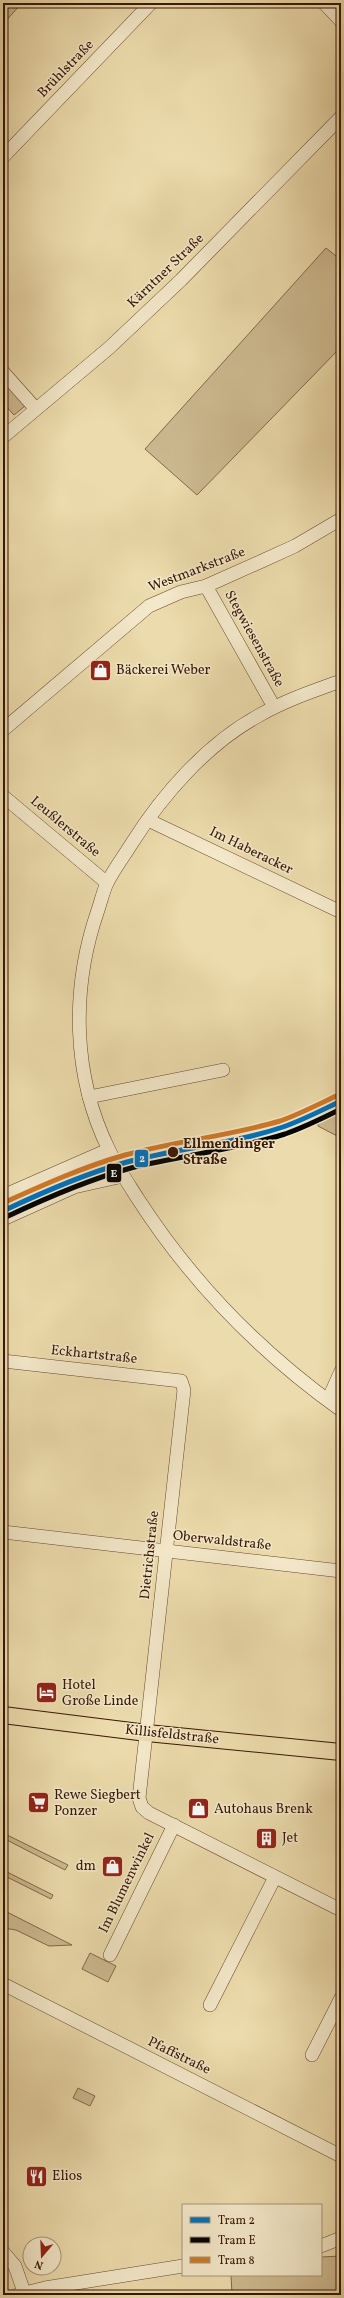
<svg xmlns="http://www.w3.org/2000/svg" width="344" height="2298" font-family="Vollkorn,serif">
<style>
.green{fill:#cdba90;stroke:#82684a}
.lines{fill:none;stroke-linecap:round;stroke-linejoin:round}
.minor-casing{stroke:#65482f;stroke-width:14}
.major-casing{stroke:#381705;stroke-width:18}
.minor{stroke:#f3e8c9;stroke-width:13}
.major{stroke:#ecdbac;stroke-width:16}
.tram-1-casing{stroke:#f3e8c9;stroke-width:8}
.tram-2-casing{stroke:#f3e8c9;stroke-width:8}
.tram-3-casing{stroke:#f3e8c9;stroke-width:8}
.tram-1{stroke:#0071bc;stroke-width:5}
.tram-2{stroke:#000;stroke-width:5}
.tram-3{stroke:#cd7828;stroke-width:5}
.stop-dot{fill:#381705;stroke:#f3e8c9;stroke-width:1.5}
.labels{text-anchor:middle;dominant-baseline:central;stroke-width:3;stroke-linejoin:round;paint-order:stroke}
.street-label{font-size:14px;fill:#381705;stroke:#f3e8c9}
.poi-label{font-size:14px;fill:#381705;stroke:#f3e8c9;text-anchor:start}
.stop-label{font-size:14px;font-weight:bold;fill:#381705;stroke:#f3e8c9;text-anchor:start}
.line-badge{stroke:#f3e8c9;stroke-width:1.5}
.badge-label{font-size:11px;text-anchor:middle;font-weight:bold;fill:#fff}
</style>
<rect width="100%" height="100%" fill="#ecdbac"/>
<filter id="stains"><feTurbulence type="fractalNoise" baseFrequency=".005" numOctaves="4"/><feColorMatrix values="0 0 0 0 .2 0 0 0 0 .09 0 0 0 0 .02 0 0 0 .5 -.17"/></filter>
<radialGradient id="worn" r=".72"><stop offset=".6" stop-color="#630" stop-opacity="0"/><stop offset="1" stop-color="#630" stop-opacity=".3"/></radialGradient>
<!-- green -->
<g class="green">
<polygon points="3,3 22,3 3,24"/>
<polygon points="326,248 341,260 341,347 197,495 145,449"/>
<polygon points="3,381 25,406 14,415 3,403"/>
<polygon points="341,1108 341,1138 318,1126 318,1119"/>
<polygon points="3,1833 68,1865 65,1870 3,1838"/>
<polygon points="3,1870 53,1895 51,1899 3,1875"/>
<polygon points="3,1910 72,1945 49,1946 16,1930 3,1928"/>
<polygon points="90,1953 116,1966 108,1982 82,1969"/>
<polygon points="78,2088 95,2096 90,2106 73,2098"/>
<polygon points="341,2256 341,2293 287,2291 232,2294 231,2275 321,2275 321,2257"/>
</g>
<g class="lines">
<defs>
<g id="minor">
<polyline points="324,3 341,21"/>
<polyline points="3,157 151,3"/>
<polyline points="3,372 35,408"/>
<polyline points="3,437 109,348 181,280 341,117"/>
<polyline points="206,586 274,707"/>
<path d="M 341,681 C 313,691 284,701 258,716 C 207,744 163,794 132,843 C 124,856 114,869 107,883 C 103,892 101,901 98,910 C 71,988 72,1075 109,1150 C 117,1167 128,1183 138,1199 C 191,1281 261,1353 341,1410"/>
<polyline points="3,730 149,606 181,592 206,586 262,561 295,546 341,519"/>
<polyline points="3,796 107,883"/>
<polyline points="148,820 341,912"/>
<polyline points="89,1097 223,1070"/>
<polyline points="3,1196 108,1150"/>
<polyline points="3,1219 74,1187 123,1176"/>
<polyline points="3,1361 181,1381 184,1390 139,1798 142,1807 149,1813 341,1910"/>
<polyline points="328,1400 341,1371"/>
<polyline points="3,1532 341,1571"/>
<polyline points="110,1955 174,1825"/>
<polyline points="3,1984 341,2156"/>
<polyline points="210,2005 275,1877"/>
<polyline points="312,2055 341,1998"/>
<polyline points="321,2246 341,2238"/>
<polyline points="3,2252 15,2266 24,2292"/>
<polyline points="17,2295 45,2288 183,2266"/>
</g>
<polyline id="major" points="3,1715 147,1733 341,1752"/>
</defs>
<!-- minor casing -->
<use href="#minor" class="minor-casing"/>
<!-- major casing -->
<use href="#major" class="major-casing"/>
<!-- minor -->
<use href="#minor" class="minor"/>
<!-- major -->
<use href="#major" class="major"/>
<defs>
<path id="tram-1" d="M 3,1211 C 43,1192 84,1174 127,1162 C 178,1148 232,1144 283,1127 C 303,1120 322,1110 341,1101"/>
<path id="tram-2" d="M 6,1217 C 46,1198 87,1180 131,1168 C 182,1155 235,1150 285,1134 C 305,1127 323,1118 341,1109"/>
<path id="tram-3" d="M 3,1203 C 43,1185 83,1167 125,1155 C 176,1141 229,1136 280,1121 C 300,1114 319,1104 338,1095"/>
</defs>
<!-- tram-1 casing -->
<use href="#tram-1" class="tram-1-casing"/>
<!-- tram-2 casing -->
<use href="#tram-2" class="tram-2-casing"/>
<!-- tram-3 casing -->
<use href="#tram-3" class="tram-3-casing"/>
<!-- tram-1 -->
<use href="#tram-1" class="tram-1"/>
<!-- tram-2 -->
<use href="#tram-2" class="tram-2"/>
<!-- tram-3 -->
<use href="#tram-3" class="tram-3"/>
</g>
<!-- icons -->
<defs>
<symbol id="shop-square" viewBox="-11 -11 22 22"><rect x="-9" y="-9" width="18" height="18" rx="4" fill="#8f2418" stroke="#f3e8c9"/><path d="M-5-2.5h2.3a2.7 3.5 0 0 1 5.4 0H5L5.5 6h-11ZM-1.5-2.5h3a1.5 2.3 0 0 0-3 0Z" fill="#fff"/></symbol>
<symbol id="hotel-square" viewBox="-11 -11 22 22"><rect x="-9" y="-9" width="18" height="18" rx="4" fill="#8f2418" stroke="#f3e8c9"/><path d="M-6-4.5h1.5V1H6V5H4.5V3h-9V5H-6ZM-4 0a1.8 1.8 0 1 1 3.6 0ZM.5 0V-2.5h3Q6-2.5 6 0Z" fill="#fff"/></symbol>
<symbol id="supermarket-square" viewBox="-11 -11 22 22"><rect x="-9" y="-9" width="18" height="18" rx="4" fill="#8f2418" stroke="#f3e8c9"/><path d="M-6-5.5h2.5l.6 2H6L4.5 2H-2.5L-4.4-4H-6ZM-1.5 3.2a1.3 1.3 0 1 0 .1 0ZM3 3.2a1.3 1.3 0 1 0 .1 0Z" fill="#fff"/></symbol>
<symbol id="building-square" viewBox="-11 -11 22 22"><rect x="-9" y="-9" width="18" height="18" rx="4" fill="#8f2418" stroke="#f3e8c9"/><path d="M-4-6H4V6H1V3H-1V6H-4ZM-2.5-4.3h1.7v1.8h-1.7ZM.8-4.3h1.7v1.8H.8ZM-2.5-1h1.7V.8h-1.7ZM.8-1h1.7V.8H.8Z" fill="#fff"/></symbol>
<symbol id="restaurant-square" viewBox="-11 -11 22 22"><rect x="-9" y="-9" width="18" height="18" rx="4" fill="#8f2418" stroke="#f3e8c9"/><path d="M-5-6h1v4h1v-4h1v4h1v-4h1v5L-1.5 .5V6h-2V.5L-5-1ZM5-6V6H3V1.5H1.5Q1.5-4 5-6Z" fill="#fff"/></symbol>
</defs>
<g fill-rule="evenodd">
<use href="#shop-square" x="88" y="658" width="25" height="25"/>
<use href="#hotel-square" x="34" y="1680" width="25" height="25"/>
<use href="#supermarket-square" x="26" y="1790" width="25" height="25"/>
<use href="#shop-square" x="186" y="1796" width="25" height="25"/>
<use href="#building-square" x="254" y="1826" width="25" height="25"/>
<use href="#shop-square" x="100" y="1854" width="25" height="25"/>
<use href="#restaurant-square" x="24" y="2164" width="25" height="25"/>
</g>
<!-- markers -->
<circle class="stop-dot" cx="173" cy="1152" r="6"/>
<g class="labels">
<!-- street labels -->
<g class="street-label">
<text transform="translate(66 69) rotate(-46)">Brühlstraße</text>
<text transform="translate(166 271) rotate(-44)">Kärntner Straße</text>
<text transform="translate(197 570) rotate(-21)">Westmarkstraße</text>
<text transform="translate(254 639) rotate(61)">Stegwiesenstraße</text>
<text transform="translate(65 827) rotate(40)">Leußlerstraße</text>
<text transform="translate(251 851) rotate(26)">Im Haberacker</text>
<text transform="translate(94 1355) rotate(6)">Eckhartstraße</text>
<text transform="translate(222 1541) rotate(6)">Oberwaldstraße</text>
<text transform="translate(150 1555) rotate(-84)">Dietrichstraße</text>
<text transform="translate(172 1735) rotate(6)">Killisfeldstraße</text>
<text transform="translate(127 1883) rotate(-64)">Im Blumenwinkel</text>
<text transform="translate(179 2056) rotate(26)">Pfaffstraße</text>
</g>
<!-- poi labels -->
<g class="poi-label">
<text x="116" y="670">Bäckerei Weber</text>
<text x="62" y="1685">Hotel<tspan x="62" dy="16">Große Linde</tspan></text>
<text x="54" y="1795">Rewe Siegbert<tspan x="54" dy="16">Ponzer</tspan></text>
<text x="214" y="1809">Autohaus Brenk</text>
<text x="282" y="1838">Jet</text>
<text x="96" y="1866" text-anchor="end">dm</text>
<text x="52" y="2176">Elios</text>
</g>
<!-- stop labels -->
<g class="stop-label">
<text x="183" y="1144">Ellmendinger<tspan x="183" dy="16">Straße</tspan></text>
</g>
</g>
<g class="line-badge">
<rect x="134" y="1149" width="15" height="19" rx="4" fill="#0071bc"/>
<rect x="106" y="1163" width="16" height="20" rx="4" fill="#000"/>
</g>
<g class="badge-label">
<text x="142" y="1162">2</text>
<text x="114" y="1177">E</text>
</g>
<!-- margin -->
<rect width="344" height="2298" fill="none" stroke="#ecdbac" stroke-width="16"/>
<rect x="4" y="4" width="336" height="2290" fill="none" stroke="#381705" stroke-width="2"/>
<rect x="8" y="8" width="328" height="2282" fill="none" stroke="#381705"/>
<!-- legend -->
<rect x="182" y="2204" width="140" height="72" fill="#f3e8c9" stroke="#a8947b"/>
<rect x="190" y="2217" width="20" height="6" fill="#0071bc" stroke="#a8947b"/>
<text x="218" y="2224" font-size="12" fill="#381705">Tram 2</text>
<rect x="190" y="2237" width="20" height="6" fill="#000000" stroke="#a8947b"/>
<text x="218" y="2244" font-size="12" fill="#381705">Tram E</text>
<rect x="190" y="2257" width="20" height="6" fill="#cd7828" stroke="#a8947b"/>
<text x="218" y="2264" font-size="12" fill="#381705">Tram 8</text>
<!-- north arrow -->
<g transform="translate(42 2256) rotate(199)"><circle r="19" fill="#f3e8c9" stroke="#a8947b"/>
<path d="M0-3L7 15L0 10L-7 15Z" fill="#8f2418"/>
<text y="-6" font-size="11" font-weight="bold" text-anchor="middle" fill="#381705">N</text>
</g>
<rect width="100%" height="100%" filter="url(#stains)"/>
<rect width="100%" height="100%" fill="url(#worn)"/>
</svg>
